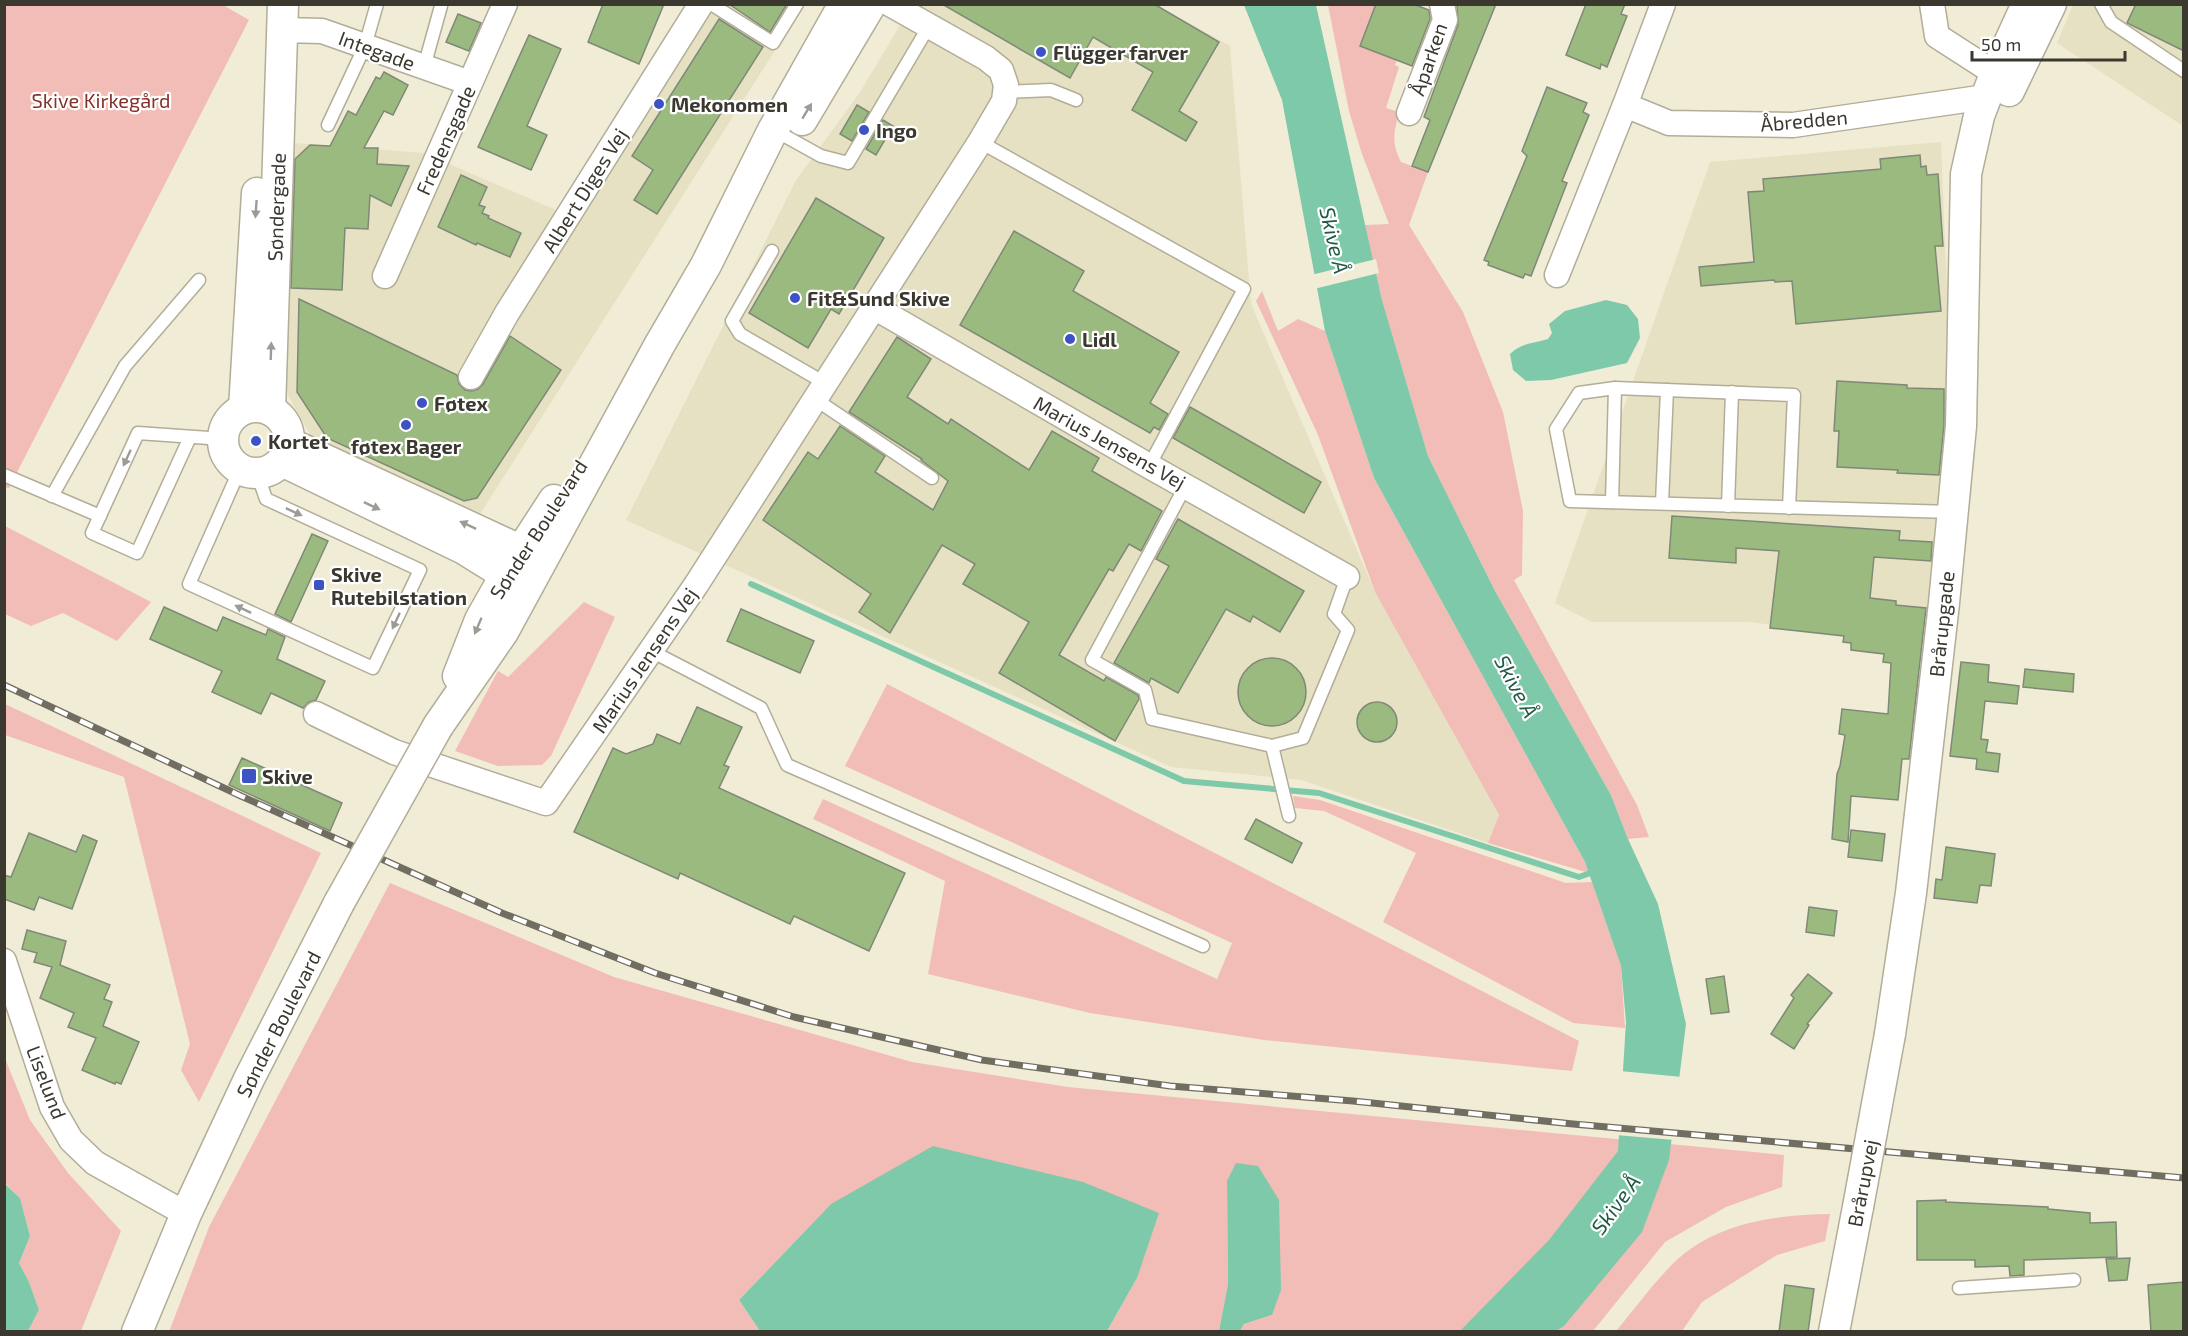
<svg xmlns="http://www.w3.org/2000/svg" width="2188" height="1336" font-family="'Exo 2',sans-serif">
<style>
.built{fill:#e7e1c3}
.green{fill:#f2bdb6}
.water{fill:#7ec9aa}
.pier{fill:#f1ecd6}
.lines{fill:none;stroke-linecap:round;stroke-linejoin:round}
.stream{stroke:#7ec9aa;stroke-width:6}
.building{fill:#9aba7f;stroke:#7f8977;stroke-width:1.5}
.service-casing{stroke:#b1ad98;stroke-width:15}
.minor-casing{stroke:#b1ad98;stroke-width:27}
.tertiary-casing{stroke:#b1ad98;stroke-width:33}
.service{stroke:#fff;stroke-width:12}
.minor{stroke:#fff;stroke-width:24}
.tertiary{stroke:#fff;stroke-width:30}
.rail-casing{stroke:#716e61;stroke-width:7}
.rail{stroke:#fff;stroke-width:4.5;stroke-dasharray:14;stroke-linecap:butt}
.tertiary-bridge-casing{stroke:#b1ad98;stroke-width:33;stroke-linecap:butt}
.tertiary-bridge{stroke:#fff;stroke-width:30}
.oneway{fill:#9c9c97}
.poi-dot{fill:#3c52c5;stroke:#fff;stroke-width:2}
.labels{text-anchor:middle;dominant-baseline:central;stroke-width:4.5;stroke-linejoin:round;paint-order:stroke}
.street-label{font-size:20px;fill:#3a382f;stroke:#fff}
.poi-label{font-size:20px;font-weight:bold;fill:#3a382f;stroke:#fff;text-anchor:start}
.park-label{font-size:20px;fill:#85302a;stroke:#fff}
.water-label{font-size:21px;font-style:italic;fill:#1f5a45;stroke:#fff}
</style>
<rect width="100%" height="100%" fill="#f1ecd6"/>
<!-- built -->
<g class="built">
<polygon points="711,5 804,5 478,517 313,440 285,390 294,143 424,153 572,217"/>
<polygon points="912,5 1157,5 1230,46 1251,304 1375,592 1499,815 1488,843 1301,780 1171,767 626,520 795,182 860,92"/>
<polygon points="2073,5 2183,5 2183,126 2057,43"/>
<polygon points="1941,142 1952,421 1932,608 1897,604 1892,639 1748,622 1592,622 1555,603 1710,162"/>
</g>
<!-- green -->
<g class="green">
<polygon points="4,5 223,5 249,20 9,488 4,487"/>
<path d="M 1328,5 L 1376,5 L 1360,46 L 1397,60 L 1395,65 L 1399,67 L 1386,108 L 1399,112 C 1394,133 1391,142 1401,162 L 1428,172 L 1409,225 L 1463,312 L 1503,412 L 1523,511 L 1522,575 L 1514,580 L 1637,805 L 1649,837 L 1628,839 L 1611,795 L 1495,591 L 1428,456 L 1382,300 L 1365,225 L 1389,224 L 1362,154 L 1349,111 Z"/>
<polygon points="1262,291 1278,331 1298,319 1325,331 1374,478 1585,862 1589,873 1488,843 1499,815 1375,592 1318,435 1256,301"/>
<polygon points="5,526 151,602 117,641 63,613 31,626 5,614"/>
<polygon points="584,602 615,617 551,756 542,765 498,766 455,751 498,671 508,677"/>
<polygon points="887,684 1579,1041 1572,1071 1264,1040 1090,1013 928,974 945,881 813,819 823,799 1217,979 1232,943 845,766"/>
<polygon points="5,704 321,853 199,1102 181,1070 190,1044 124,777 5,735"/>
<polygon points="1293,796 1320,800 1566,883 1592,882 1621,966 1625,1028 1573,1023 1383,922 1416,853 1324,811 1295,808"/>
<polygon points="390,883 614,977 912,1062 1068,1087 1784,1155 1782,1187 1726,1207 1665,1242 1593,1331 1240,1331 1244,1324 1272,1315 1227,1181 1228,1284 1219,1331 1107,1331 1137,1278 831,1204 739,1300 760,1331 169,1332 209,1227"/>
<polygon points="4,1056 30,1120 68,1173 121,1231 81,1331 28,1331 39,1310 29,1282 19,1263 30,1236 20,1198 5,1183"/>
<path d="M 1830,1214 L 1825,1241 L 1777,1255 L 1702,1302 L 1682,1331 L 1616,1331 C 1633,1311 1648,1290 1666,1271 C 1708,1224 1770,1215 1830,1214 Z"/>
</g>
<!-- water -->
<g class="water">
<polygon points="1244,5 1316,5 1382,300 1428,456 1495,591 1611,795 1628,839 1658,904 1686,1024 1669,1160 1642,1232 1564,1326 1556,1331 1460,1331 1549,1240 1618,1151 1626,1022 1621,966 1585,862 1374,478 1325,331 1282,100"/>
<path d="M 1606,300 L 1627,305 L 1638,319 L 1640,338 L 1627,363 L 1551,380 L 1526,381 L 1513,370 L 1510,354 C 1522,342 1533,344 1548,339 L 1552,333 L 1549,324 L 1565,311 Z"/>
<polygon points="933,1146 1083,1182 1159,1213 1137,1278 1107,1331 760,1331 739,1300 831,1204"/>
<polygon points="1236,1163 1258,1166 1279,1200 1281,1290 1272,1315 1244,1324 1240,1331 1219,1331 1228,1284 1227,1181"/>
<polygon points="4,1183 20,1198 30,1236 19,1263 29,1282 39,1310 28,1331 5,1331"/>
</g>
<!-- pier -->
<g class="pier">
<polygon points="1376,259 1379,273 1314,289 1311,275"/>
<polygon points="1620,1071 1682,1077 1674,1140 1616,1135"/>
</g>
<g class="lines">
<!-- stream -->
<polyline class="stream" points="751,584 1184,781 1319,793 1579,877 1596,871"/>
</g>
<!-- building -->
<g class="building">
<polygon points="603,4 664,4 639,64 588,42"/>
<polygon points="729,4 787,4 770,32"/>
<polygon points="942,4 1154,4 1219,42 1179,111 1197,122 1186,141 1132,110 1153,72 1093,37 1070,78"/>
<polygon points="1376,4 1413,4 1429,10 1430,19 1412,66 1360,46"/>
<polygon points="1457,4 1496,4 1428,172 1412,166 1430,120 1424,117 1458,25"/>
<polygon points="1586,4 1625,4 1621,14 1627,16 1607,67 1601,64 1600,69 1566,55"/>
<polygon points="2136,4 2184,4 2184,51 2127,23"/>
<polygon points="458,14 481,23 469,51 446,42"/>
<polygon points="719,19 763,47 657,214 634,200 653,170 632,156"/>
<polygon points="529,35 561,49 527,126 547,135 531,170 478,147"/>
<polygon points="384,72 408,85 393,115 384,111 364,148 378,148 377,164 409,166 391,206 370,195 368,229 345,228 342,290 291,288 295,159 310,145 330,146 348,111 356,115 376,77 380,79"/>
<polygon points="1547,87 1587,103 1583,112 1589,115 1562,181 1567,183 1531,276 1525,274 1523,278 1488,265 1489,262 1484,260 1527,156 1522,151"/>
<polygon points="857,105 869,112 852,141 840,134"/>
<polygon points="883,120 893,126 876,155 866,149"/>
<polygon points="1920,155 1921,167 1926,166 1927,175 1938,174 1943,246 1935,246 1941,311 1796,324 1792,281 1775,282 1774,280 1701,286 1699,267 1754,262 1748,192 1764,191 1763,179 1881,169 1880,159"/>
<polygon points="461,175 487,187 479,205 485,207 482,213 489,216 488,218 521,233 510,257 477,243 476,245 438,227"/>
<polygon points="816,198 884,238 839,314 831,309 808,348 749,313"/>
<polygon points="1014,231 1084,271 1073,291 1179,352 1150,403 1168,414 1159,430 1154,427 1150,433 960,325"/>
<polygon points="299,299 457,375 459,384 465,390 472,391 478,389 483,384 510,336 561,370 477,498 464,501 327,438 297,392"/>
<polygon points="897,337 931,359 907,397 948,424 951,419 1029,470 1052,431 1099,458 1092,471 1162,511 1141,551 1129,544 1113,571 1109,569 1059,655 1104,681 1106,677 1138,695 1139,699 1115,741 999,673 1029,622 963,584 975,564 942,545 890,633 859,612 871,594 763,520 808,452 818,459 840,426 885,456 875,472 933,510 948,481 921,460 922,459 849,412"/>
<polygon points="1837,381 1907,385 1907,388 1944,389 1944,425 1939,475 1897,473 1898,470 1837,467 1839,431 1834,431"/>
<polygon points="1190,407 1321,482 1304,513 1173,438"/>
<polygon points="1672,516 1900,531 1899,540 1932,542 1931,561 1874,557 1870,598 1896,601 1896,605 1926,608 1909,759 1902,759 1898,800 1851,796 1848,842 1832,839 1837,774 1840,766 1845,735 1839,734 1842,709 1888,714 1891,663 1883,662 1884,654 1851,650 1851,643 1843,642 1844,636 1770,628 1779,551 1736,548 1736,563 1669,558"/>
<polygon points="1178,519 1304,591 1280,632 1253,616 1250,622 1226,609 1178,693 1151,678 1149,683 1114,663 1169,566 1156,559"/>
<polygon points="312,534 328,541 291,622 275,614"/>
<polygon points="164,607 217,631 223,617 266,635 268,629 285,637 277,659 325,681 316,700 309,702 303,708 271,693 261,714 212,692 222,671 150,639"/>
<polygon points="741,609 814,641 800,673 727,641"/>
<circle cx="1272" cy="692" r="34"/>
<polygon points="1961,662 1989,665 1988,682 2019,686 2017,704 1985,701 1981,739 1988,740 1986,752 2000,754 1998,772 1976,769 1977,759 1950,756"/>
<polygon points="2025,669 2074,674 2073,692 2023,687"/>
<circle cx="1377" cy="722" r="20"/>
<polygon points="697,707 742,727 724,765 729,767 719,788 905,873 869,951 794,916 790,924 680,873 678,879 574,832 613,748 626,754 653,744 657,734 680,744"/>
<polygon points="242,758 342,803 330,831 229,785"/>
<polygon points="1256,819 1302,843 1292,863 1245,839"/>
<polygon points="1851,830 1885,834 1882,861 1848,857"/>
<polygon points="29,833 76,852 83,835 97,841 72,909 39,897 34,910 4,899 4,875 11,877"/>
<polygon points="1946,847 1995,854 1991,886 1980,885 1977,903 1934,898 1936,879 1942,880"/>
<polygon points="1809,907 1837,911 1834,936 1806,932"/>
<polygon points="27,930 66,941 60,965 110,985 104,999 112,1002 103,1026 139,1042 121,1084 116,1082 115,1084 82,1070 96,1038 68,1027 74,1013 40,998 52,967 34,962 37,953 22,949"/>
<polygon points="1808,974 1832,993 1807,1024 1809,1025 1794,1049 1771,1034 1794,998 1791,995"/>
<polygon points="1724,976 1729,1012 1711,1014 1706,979"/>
<polygon points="1946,1200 1946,1202 2048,1207 2048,1209 2090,1213 2090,1223 2116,1222 2117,1257 2024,1260 2024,1275 2010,1276 2009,1266 1975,1267 1975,1260 1917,1260 1917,1201"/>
<polygon points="2130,1258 2127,1280 2109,1281 2106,1259"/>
<polygon points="2184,1282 2184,1332 2151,1332 2148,1285"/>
<polygon points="1785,1285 1814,1289 1808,1332 1779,1332"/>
</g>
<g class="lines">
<defs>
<g id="service">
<polyline points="711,4 773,43 797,4"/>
<polyline points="2101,4 2111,22 2184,71"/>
<polyline points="424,67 441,6"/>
<polyline points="1005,92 1051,90 1076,100"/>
<polyline points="328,125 365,46 377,4"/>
<polyline points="774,130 821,156 848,163 929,26"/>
<polyline points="980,142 1244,289 1149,466"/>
<polyline points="772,251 732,321 740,334 825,383"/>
<polyline points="815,399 932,478"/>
<polyline points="190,437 137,553 92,533 138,433 223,439"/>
<polyline points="240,469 189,584 373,668 420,570 266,499 257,473"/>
<polyline points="4,475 100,516"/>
<polyline points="1186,485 1092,660 1145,690 1152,719 1272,746 1303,738 1348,630 1334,614 1347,577"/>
<polyline points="52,496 125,366 199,280"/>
<polyline points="1612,502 1615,388"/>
<polyline points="1662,503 1667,390"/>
<polyline points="1728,506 1732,392"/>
<polyline points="1789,508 1794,395 1615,388 1579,393 1556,429 1570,501 1952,512"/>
<polyline points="651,651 761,708 787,765 1203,946"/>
<polyline points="1272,746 1289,816"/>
<polyline points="1959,1288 2074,1280"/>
</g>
<g id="minor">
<polyline points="1932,4 1937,36 2010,83"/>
<polyline points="282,30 322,31 470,83"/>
<polyline points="1625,105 1663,4"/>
<polyline points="1409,113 1445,20 1442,4"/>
<polyline points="1557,275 1625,105 1669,123 1793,125 1986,97"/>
<polyline points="385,276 505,4"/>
<polyline points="874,307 1149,466 1347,577"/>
<polyline points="471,377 507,313 701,4"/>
<polyline points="316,714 394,752 546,803 696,585 980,142 1004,101 1006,85 1001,70 986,58 890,4"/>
<polyline points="4,961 52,1107 71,1140 95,1163 186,1214"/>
</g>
<g id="tertiary">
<polyline points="2009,91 2051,4"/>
<polyline points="802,120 871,4"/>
<circle cx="256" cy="440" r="33"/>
<polyline points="244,409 257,193"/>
<polyline points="270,410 283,4"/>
<polyline points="289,443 537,558"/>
<polyline points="282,461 464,549 522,585"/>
<polyline points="458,676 480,620 506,574 554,500"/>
<polyline points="438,726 503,632 660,344 706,265 773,130 844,4"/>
<polyline points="1890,1034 1911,893 1944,603 1961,426 1966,174 1979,116 1995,74 2027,4"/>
<polyline points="137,1332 186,1214 249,1079 339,903"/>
<polyline points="1834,1332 1858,1207"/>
</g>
</defs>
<!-- service casing -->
<use href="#service" class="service-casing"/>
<!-- minor casing -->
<use href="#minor" class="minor-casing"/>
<!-- tertiary casing -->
<use href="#tertiary" class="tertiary-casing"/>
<!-- service -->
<use href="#service" class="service"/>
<!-- minor -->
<use href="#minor" class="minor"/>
<!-- tertiary -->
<use href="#tertiary" class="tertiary"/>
<defs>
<polyline id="rail" points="4,685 241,796 502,913 655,973 794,1017 982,1060 1170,1086 1353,1101 1573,1124 2184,1178"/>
</defs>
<!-- rail casing -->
<use href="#rail" class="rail-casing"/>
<!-- rail -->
<use href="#rail" class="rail"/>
<defs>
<g id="tertiary-bridge">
<polyline points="339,903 438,726"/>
<polyline points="1858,1207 1890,1034"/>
</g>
</defs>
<!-- tertiary-bridge casing -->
<use href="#tertiary-bridge" class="tertiary-bridge-casing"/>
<!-- tertiary-bridge -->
<use href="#tertiary-bridge" class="tertiary-bridge"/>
</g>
<!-- one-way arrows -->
<defs><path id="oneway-solid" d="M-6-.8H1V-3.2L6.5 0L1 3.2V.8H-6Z" transform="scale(1.5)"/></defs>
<g class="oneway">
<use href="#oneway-solid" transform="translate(807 111) rotate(-59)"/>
<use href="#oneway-solid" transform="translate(256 209) rotate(94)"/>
<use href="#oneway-solid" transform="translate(271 351) rotate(-88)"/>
<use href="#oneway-solid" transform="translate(127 458) rotate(115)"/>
<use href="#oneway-solid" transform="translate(372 506) rotate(25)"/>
<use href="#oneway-solid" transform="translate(294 512) rotate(25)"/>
<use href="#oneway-solid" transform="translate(468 525) rotate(-155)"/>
<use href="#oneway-solid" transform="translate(243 609) rotate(-155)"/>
<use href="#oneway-solid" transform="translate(396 621) rotate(115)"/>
<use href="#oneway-solid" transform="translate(478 626) rotate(113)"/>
</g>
<!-- markers -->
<g class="poi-dot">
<circle cx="1041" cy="52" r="6"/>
<circle cx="659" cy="104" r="6"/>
<circle cx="864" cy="130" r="6"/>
<circle cx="795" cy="298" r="6"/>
<circle cx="1070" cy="339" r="6"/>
<circle cx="422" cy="403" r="6"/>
<circle cx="406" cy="425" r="6"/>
<circle cx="256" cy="441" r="6"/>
<rect x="313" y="579" width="12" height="12" rx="3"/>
<rect x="241" y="768" width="16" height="16" rx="3"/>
</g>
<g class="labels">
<!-- street labels -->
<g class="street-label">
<text transform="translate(377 50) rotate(20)">Integade</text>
<text transform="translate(1428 59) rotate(-71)">Åparken</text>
<text transform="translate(1804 120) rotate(-5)">Åbredden</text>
<text transform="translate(445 140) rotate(-66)">Fredensgade</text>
<text transform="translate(584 190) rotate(-58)">Albert Diges Vej</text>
<text transform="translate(276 207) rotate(-88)">Søndergade</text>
<text transform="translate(1110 442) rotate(29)">Marius Jensens Vej</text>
<text transform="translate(538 529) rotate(-57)">Sønder Boulevard</text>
<text transform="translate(1941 624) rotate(-84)">Brårupgade</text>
<text transform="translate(644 660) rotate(-56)">Marius Jensens Vej</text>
<text transform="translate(278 1024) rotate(-63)">Sønder Boulevard</text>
<text transform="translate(47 1082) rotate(69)">Liselund</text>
<text transform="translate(1862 1183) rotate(-79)">Brårupvej</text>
</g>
<!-- poi labels -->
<g class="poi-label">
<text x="1053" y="52">Flügger farver</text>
<text x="671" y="104">Mekonomen</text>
<text x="876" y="130">Ingo</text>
<text x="807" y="298">Fit&amp;Sund Skive</text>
<text x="1082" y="339">Lidl</text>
<text x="434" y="403">Føtex</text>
<text x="268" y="441">Kortet</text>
<text x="406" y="446" text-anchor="middle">føtex Bager</text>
<text x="331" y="574">Skive<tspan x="331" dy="23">Rutebilstation</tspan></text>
<text x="262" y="776">Skive</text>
</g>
<!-- park labels -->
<g class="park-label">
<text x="101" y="100">Skive Kirkegård</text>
</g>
<!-- water labels -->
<g class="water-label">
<text transform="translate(1335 240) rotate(77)">Skive Å</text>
<text transform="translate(1517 686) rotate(62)">Skive Å</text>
<text transform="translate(1615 1204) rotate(-54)">Skive Å</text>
</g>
</g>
<!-- border -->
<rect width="2188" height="1336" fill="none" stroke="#3a382f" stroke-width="12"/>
<!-- scale -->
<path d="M1972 51v9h153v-9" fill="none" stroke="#3a382f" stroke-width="3"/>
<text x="1981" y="51" font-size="18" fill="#3a382f" stroke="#ffffff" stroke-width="4.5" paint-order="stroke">50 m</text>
</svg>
